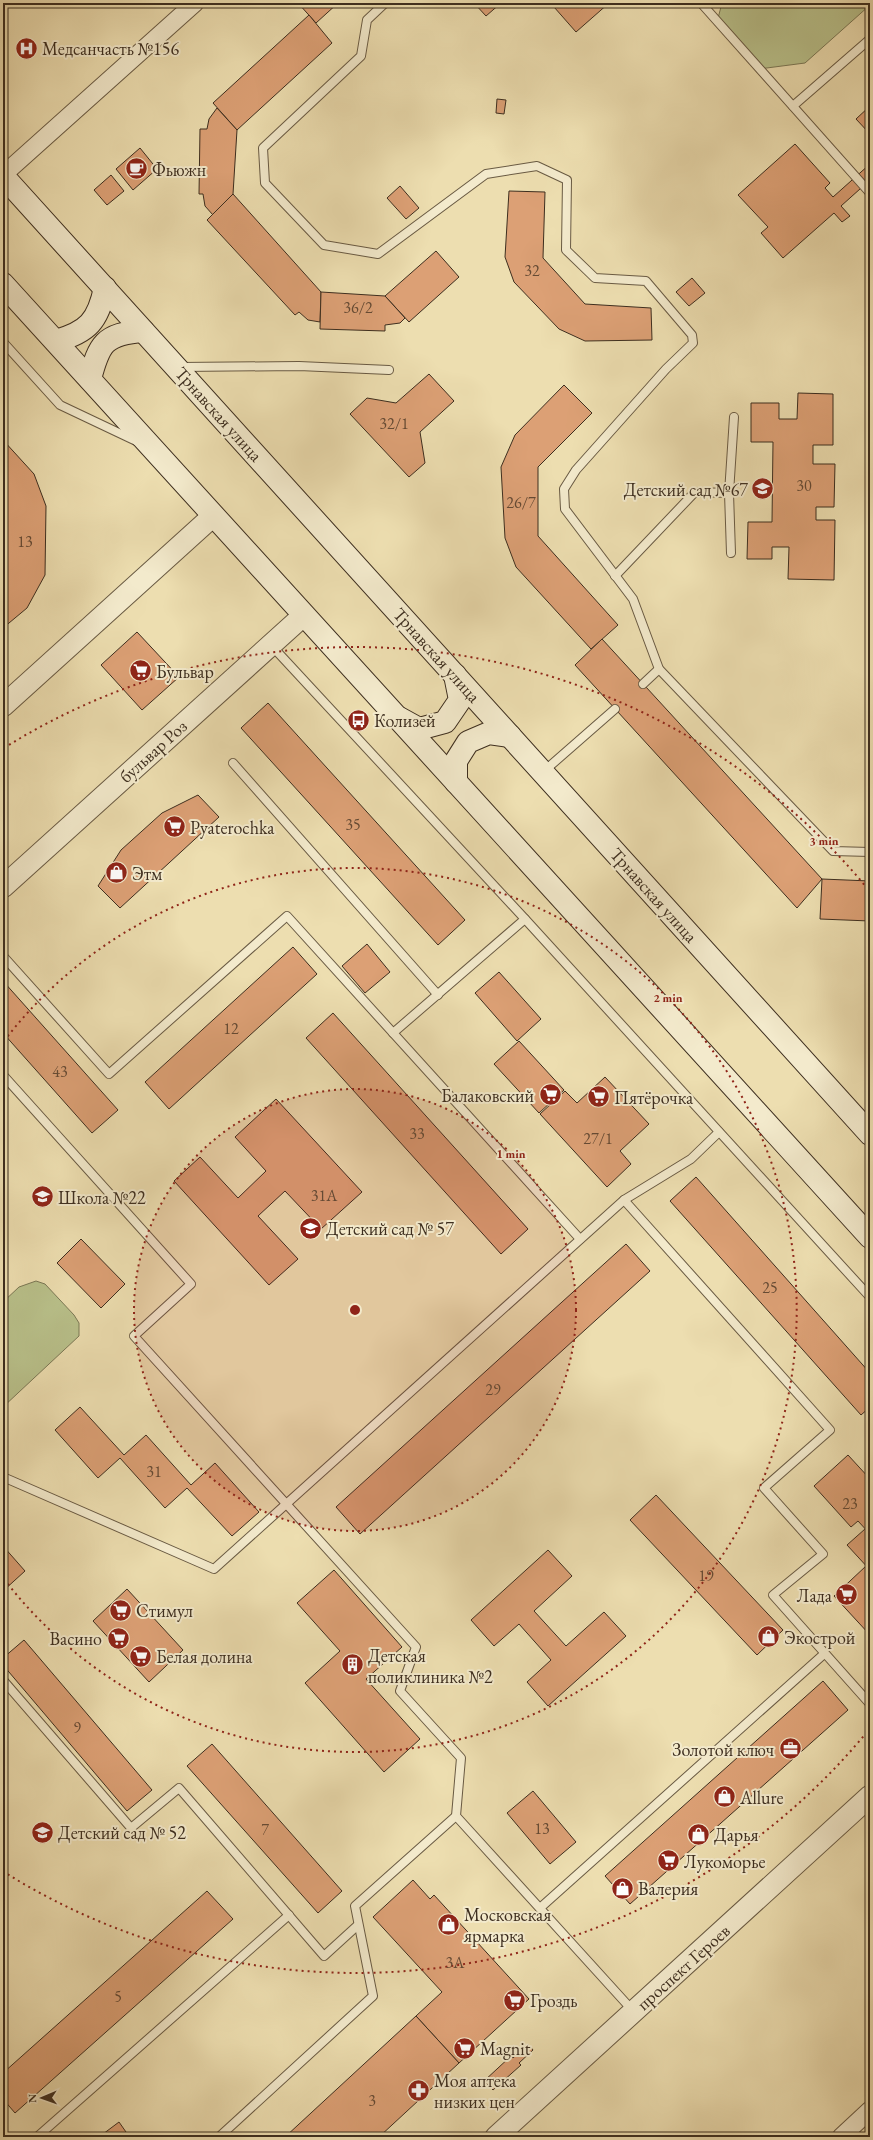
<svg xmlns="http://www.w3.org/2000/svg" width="873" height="2140" font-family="'EB Garamond',serif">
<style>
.green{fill:#b9c18b;stroke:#7b7855}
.building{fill:#dca075;stroke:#3d2e1f}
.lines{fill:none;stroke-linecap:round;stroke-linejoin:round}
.service-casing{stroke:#695a43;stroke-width:10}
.minor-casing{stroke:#695a43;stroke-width:19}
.tertiary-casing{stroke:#695a43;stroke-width:23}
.secondary-casing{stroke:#3d2e1f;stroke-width:24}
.service{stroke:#f3eacc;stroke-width:8}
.minor{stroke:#f3eacc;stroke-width:17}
.tertiary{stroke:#f3eacc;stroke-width:21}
.secondary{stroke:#f3eacc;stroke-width:22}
.ring{fill:none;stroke:#8f2418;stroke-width:2;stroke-dasharray:2 4}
.labels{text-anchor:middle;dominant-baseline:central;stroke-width:4;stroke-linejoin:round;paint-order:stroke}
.number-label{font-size:16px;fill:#654a34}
.poi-label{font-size:18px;fill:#3d2e1f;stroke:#f3eacc;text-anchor:start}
.street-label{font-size:18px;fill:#3d2e1f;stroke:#f3eacc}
.centre{fill:#8f2418;stroke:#f3eacc;stroke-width:2}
.ring-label{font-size:12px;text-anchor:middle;font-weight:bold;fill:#8f2418;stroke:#f3eacc;stroke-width:4;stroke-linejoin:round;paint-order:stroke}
</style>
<rect width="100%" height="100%" fill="#eddeb0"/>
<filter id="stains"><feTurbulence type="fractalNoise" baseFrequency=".005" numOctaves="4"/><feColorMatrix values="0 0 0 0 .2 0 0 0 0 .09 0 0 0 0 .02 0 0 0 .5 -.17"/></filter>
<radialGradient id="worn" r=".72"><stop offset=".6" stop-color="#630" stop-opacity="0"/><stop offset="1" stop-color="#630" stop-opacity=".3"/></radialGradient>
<!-- green -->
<g class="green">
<polygon points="722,3 870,3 870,5 805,63 759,69 717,22"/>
<polygon points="36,1281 45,1284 74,1315 79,1323 79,1336 3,1407 3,1302 19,1287"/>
</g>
<!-- building -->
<g class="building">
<polygon points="298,3 338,3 316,23"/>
<polygon points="474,3 501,3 486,16"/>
<polygon points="559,3 609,3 576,32 554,7"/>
<polygon points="309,15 332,43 237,130 213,103"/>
<polygon points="497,99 506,100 504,114 496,113"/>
<polygon points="870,106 870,134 856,119"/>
<polygon points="217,108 237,130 233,194 213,215 205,206 203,194 199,194 200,129 207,129 209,119"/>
<polygon points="795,144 830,183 825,188 833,197 870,164 870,180 841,206 850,216 842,222 834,213 783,258 761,233 768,227 738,195"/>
<polygon points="140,148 157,169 133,190 116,169"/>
<polygon points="111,175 124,191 107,205 94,190"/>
<polygon points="400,186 419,208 406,219 387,198"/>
<polygon points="509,191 545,192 543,258 585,304 651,308 652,340 585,341 559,329 514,282 505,257"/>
<polygon points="233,194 321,292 320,322 308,320 299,312 295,315 207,220"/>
<polygon points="436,251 459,277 409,322 385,296"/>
<polygon points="692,278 705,293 689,306 676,292"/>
<polygon points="321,292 385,296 405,318 400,323 385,325 385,331 320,329"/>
<polygon points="429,374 454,401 420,432 425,463 409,477 350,414 367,398 396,403"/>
<polygon points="564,385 592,413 538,467 538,536 618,625 591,649 516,567 505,538 501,467 515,435"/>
<polygon points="798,393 833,394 833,445 813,445 813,464 835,464 834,507 816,507 816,520 835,520 834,580 788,579 789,547 772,547 772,559 747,559 748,522 772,522 773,442 751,442 751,403 779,403 779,419 797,419"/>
<polygon points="3,440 34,474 46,506 45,575 27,608 3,628 3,580 7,499 3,495"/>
<polygon points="137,632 179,677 142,710 101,665"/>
<polygon points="602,639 822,879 797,908 575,665"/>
<polygon points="268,703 465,920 438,945 241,728"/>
<polygon points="198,795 219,817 120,908 98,886 121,850 162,813"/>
<polygon points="822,879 870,881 870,921 820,919"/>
<polygon points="367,944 390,972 365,993 342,966"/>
<polygon points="293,947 317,974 169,1109 145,1082"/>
<polygon points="499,972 541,1019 517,1041 475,993"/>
<polygon points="3,981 118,1110 92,1133 3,1033"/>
<polygon points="333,1013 528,1229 501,1254 306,1038"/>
<polygon points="519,1041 564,1090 539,1113 494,1064"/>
<polygon points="605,1077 649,1124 620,1151 631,1164 607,1187 540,1114 565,1091 577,1103"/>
<polygon points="276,1099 362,1192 321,1229 285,1191 258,1216 298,1259 269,1285 174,1181 200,1157 238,1198 266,1171 235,1137"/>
<polygon points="696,1177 870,1373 870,1407 861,1415 670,1201"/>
<polygon points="81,1239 125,1284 101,1308 57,1263"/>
<polygon points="626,1244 650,1271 360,1534 336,1507"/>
<polygon points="80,1407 124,1455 146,1435 191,1485 215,1463 259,1512 232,1536 187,1488 165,1508 120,1458 98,1478 55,1430"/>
<polygon points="848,1455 870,1479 870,1534 858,1521 851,1527 814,1486"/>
<polygon points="656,1495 783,1630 757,1655 630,1520"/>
<polygon points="865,1529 870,1534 870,1570 847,1545"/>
<polygon points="3,1546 25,1571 3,1591"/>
<polygon points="548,1550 572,1576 534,1611 566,1646 604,1612 626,1636 548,1706 527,1682 551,1660 519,1624 494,1646 471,1620"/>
<polygon points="866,1566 870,1570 870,1635 834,1596"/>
<polygon points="334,1570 402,1647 366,1679 420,1739 384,1772 305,1683 340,1651 297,1603"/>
<polygon points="127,1589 183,1650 149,1682 93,1621"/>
<polygon points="24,1640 152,1790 127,1811 3,1665 3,1658"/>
<polygon points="823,1681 848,1710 630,1904 605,1876"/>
<polygon points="212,1744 342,1891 318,1913 187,1766"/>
<polygon points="533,1791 576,1842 550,1864 507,1813"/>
<polygon points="413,1880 430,1899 434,1895 529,1999 459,2063 416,2016 442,1992 373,1917"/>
<polygon points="207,1891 233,1919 15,2113 3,2099 3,2073"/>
<polygon points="416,2016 459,2063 379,2137 285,2137"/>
<polygon points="528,2044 533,2050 519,2063 521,2065 493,2090 484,2081 511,2056 513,2058"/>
<polygon points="119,2122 126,2132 119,2137 99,2137"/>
</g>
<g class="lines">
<defs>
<g id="service">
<polyline points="385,3 367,20 361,56 263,148 265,183 324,245 378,254 486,174 537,166 567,180 566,250 595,278 646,281 692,335 693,343 666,369 576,470 564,489 565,509 633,599 659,669 833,851 870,852"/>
<polyline points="701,3 870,193"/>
<polyline points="793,106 870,39"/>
<polyline points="3,342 60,405 136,441"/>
<polyline points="180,367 299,366 389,370"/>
<polyline points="729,493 734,417"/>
<polyline points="615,576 695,492 729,493 731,553"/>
<polyline points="271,645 525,919 870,1297"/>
<polyline points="643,684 659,669"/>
<polyline points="233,763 438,995"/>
<polyline points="543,772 615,709"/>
<polyline points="3,956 109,1074 287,916 580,1239"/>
<polyline points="393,1033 525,919"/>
<polyline points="3,1075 191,1284 134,1336 416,1647 400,1691 461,1758 456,1816 634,2012"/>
<polyline points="624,1200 830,1430 764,1488 823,1554 773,1595 870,1704"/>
<polyline points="3,1477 214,1569 624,1200 691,1159 719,1132"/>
<polyline points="3,1680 131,1828 179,1788 324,1956 358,1925"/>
<polyline points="540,1908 824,1654"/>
<polyline points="37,2137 289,1915"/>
<polyline points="219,2137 373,1996 355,1906 456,1816"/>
</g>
<g id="minor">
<polyline points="3,175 195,3"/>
<polyline points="841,2137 870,2110"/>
</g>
<g id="tertiary">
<polyline points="3,706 213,516"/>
<polyline points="3,887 304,615"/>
<polyline points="496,2137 870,1796"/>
</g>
<g id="secondary">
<polyline points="3,176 870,1134"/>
<polyline points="3,284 870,1237"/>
<path d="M 56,341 C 88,332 98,321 105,288"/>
<path d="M 90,379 C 99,344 104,334 143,331"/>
<polyline points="399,718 419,729 445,722 460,700 455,675"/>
<polyline points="456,782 456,761 468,742 489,733 510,736"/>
</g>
</defs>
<!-- service casing -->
<use href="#service" class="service-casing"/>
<!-- minor casing -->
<use href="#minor" class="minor-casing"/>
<!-- tertiary casing -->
<use href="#tertiary" class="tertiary-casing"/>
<!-- secondary casing -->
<use href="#secondary" class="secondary-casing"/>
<!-- service -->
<use href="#service" class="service"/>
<!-- minor -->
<use href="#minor" class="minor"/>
<!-- tertiary -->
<use href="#tertiary" class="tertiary"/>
<!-- secondary -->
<use href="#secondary" class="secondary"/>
</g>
<!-- distance rings -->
<circle cx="355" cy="1310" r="221" fill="#8f2418" fill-opacity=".12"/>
<g class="ring">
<circle cx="355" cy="1310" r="221"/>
<path d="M4 1041A442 442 0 1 1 4 1579"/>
<path d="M867 1732A663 663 0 0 1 4 1872M4 748A663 663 0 0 1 867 888"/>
</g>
<!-- icons -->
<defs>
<symbol id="hospital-disc" viewBox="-11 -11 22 22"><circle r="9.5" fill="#8f2418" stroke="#f3eacc"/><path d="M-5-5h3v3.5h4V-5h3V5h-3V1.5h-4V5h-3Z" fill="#fff"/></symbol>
<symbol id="cafe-disc" viewBox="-11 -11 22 22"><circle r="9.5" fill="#8f2418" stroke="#f3eacc"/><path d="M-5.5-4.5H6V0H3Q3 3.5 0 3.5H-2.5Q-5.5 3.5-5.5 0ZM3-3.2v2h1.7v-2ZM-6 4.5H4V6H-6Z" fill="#fff"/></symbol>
<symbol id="school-disc" viewBox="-11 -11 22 22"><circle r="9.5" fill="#8f2418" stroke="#f3eacc"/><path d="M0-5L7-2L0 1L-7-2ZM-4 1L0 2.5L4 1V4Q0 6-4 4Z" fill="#fff"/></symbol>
<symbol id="supermarket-disc" viewBox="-11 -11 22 22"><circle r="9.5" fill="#8f2418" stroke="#f3eacc"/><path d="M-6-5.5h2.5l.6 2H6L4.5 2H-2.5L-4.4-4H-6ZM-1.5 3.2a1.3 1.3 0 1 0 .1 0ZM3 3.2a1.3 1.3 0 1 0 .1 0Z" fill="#fff"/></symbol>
<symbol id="bus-disc" viewBox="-11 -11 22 22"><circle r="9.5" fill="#8f2418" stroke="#f3eacc"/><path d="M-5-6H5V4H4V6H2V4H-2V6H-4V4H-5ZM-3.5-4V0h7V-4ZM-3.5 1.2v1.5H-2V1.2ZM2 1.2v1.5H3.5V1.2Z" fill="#fff"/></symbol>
<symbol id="shop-disc" viewBox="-11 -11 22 22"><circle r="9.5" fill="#8f2418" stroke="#f3eacc"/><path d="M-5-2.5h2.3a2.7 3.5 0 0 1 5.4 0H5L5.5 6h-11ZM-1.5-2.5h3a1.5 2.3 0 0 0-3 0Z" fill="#fff"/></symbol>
<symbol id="building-disc" viewBox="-11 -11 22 22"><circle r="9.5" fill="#8f2418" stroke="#f3eacc"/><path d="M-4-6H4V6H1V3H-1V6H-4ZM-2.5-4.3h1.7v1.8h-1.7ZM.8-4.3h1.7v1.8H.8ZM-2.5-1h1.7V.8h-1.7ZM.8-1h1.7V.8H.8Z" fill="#fff"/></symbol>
<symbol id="office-disc" viewBox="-11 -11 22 22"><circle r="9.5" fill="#8f2418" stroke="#f3eacc"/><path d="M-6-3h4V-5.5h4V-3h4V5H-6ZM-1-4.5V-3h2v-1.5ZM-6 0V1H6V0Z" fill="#fff"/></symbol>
<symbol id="pharmacy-disc" viewBox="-11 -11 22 22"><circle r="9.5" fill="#8f2418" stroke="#f3eacc"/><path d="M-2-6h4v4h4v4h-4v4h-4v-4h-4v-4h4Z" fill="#fff"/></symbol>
</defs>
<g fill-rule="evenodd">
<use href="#hospital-disc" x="14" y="36" width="25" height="25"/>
<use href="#cafe-disc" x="124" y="156" width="25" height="25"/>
<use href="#school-disc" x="750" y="476" width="25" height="25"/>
<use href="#supermarket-disc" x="128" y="658" width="25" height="25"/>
<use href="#bus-disc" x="346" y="708" width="25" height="25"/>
<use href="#supermarket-disc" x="162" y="814" width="25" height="25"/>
<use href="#shop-disc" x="104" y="860" width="25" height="25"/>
<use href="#supermarket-disc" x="538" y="1082" width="25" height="25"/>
<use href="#supermarket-disc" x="586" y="1084" width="25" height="25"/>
<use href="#school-disc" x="30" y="1184" width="25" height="25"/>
<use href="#school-disc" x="298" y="1216" width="25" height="25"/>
<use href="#supermarket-disc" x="834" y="1582" width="25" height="25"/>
<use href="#supermarket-disc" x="108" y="1598" width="25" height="25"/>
<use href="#shop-disc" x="756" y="1624" width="25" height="25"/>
<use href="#supermarket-disc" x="106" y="1626" width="25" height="25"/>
<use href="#supermarket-disc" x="128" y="1644" width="25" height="25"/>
<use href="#building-disc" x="340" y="1652" width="25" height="25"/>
<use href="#office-disc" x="778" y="1736" width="25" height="25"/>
<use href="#shop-disc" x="712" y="1784" width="25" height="25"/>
<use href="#school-disc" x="30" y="1820" width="25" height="25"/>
<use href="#shop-disc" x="686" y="1822" width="25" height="25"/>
<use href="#supermarket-disc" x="656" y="1848" width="25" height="25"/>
<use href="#shop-disc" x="610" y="1876" width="25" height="25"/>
<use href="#shop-disc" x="436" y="1912" width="25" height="25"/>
<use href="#supermarket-disc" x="502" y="1988" width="25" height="25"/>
<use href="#supermarket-disc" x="452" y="2036" width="25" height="25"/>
<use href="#pharmacy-disc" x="406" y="2078" width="25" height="25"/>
</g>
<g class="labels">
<!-- number labels -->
<g class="number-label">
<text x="532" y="270">32</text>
<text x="358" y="307">36/2</text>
<text x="394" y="423">32/1</text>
<text x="804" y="485">30</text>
<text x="521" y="502">26/7</text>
<text x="25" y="541">13</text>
<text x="353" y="824">35</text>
<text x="231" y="1028">12</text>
<text x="60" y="1071">43</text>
<text x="417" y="1133">33</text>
<text x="598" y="1138">27/1</text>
<text x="324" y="1195">31А</text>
<text x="770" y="1287">25</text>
<text x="493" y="1389">29</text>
<text x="154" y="1471">31</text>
<text x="850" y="1503">23</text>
<text x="706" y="1575">19</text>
<text x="77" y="1727">9</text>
<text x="542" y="1828">13</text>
<text x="265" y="1829">7</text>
<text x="455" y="1962">3А</text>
<text x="118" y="1996">5</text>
<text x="372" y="2100">3</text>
</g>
<!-- poi labels -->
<g class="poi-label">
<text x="42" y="48">Медсанчасть №156</text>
<text x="152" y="169">Фьюжн</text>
<text x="748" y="489" text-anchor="end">Детский сад №67</text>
<text x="156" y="671">Бульвар</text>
<text x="374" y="720">Колизей</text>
<text x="190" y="827">Pyaterochka</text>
<text x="132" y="873">Этм</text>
<text x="534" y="1095" text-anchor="end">Балаковский</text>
<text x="614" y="1097">Пятёрочка</text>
<text x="58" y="1197">Школа №22</text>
<text x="326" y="1228">Детский сад № 57</text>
<text x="832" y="1595" text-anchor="end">Лада</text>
<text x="136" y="1610">Стимул</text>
<text x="784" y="1637">Экострой</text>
<text x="102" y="1638" text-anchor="end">Васино</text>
<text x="368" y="1655">Детская<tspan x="368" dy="21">поликлиника №2</tspan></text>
<text x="156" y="1656">Белая долина</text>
<text x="774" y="1749" text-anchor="end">Золотой ключ</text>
<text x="740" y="1797">Allure</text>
<text x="58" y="1832">Детский сад № 52</text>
<text x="714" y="1834">Дарья</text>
<text x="684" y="1861">Лукоморье</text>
<text x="638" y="1888">Валерия</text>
<text x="464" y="1914">Московская<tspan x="464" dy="21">ярмарка</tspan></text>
<text x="530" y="2000">Гроздь</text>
<text x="480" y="2048">Magnit</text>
<text x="434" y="2080">Моя аптека<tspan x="434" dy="21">низких цен</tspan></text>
</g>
<!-- street labels -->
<g class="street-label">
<text transform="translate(219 414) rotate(48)">Трнавская улица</text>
<text transform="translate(437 655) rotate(48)">Трнавская улица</text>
<text transform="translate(153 751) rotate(-42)">бульвар Роз</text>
<text transform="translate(654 895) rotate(48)">Трнавская улица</text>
<text transform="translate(683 1967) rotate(-42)">проспект Героев</text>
</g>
</g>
<circle cx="355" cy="1310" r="6" class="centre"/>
<g class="ring-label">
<text x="824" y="845">3 min</text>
<text x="668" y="1002">2 min</text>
<text x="511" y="1158">1 min</text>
</g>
<!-- margin -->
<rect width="873" height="2140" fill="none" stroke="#eddeb0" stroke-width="16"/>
<rect x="4" y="4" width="865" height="2132" fill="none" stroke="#3d2e1f" stroke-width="2"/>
<rect x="8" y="8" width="857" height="2124" fill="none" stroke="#3d2e1f"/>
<!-- north arrow -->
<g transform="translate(42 2098) rotate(268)" stroke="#f3eacc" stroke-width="3" paint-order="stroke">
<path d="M0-3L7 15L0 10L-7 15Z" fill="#3d2e1f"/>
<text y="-6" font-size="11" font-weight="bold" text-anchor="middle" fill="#3d2e1f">N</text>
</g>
<rect width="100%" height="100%" filter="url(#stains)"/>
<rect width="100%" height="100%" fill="url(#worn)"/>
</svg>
